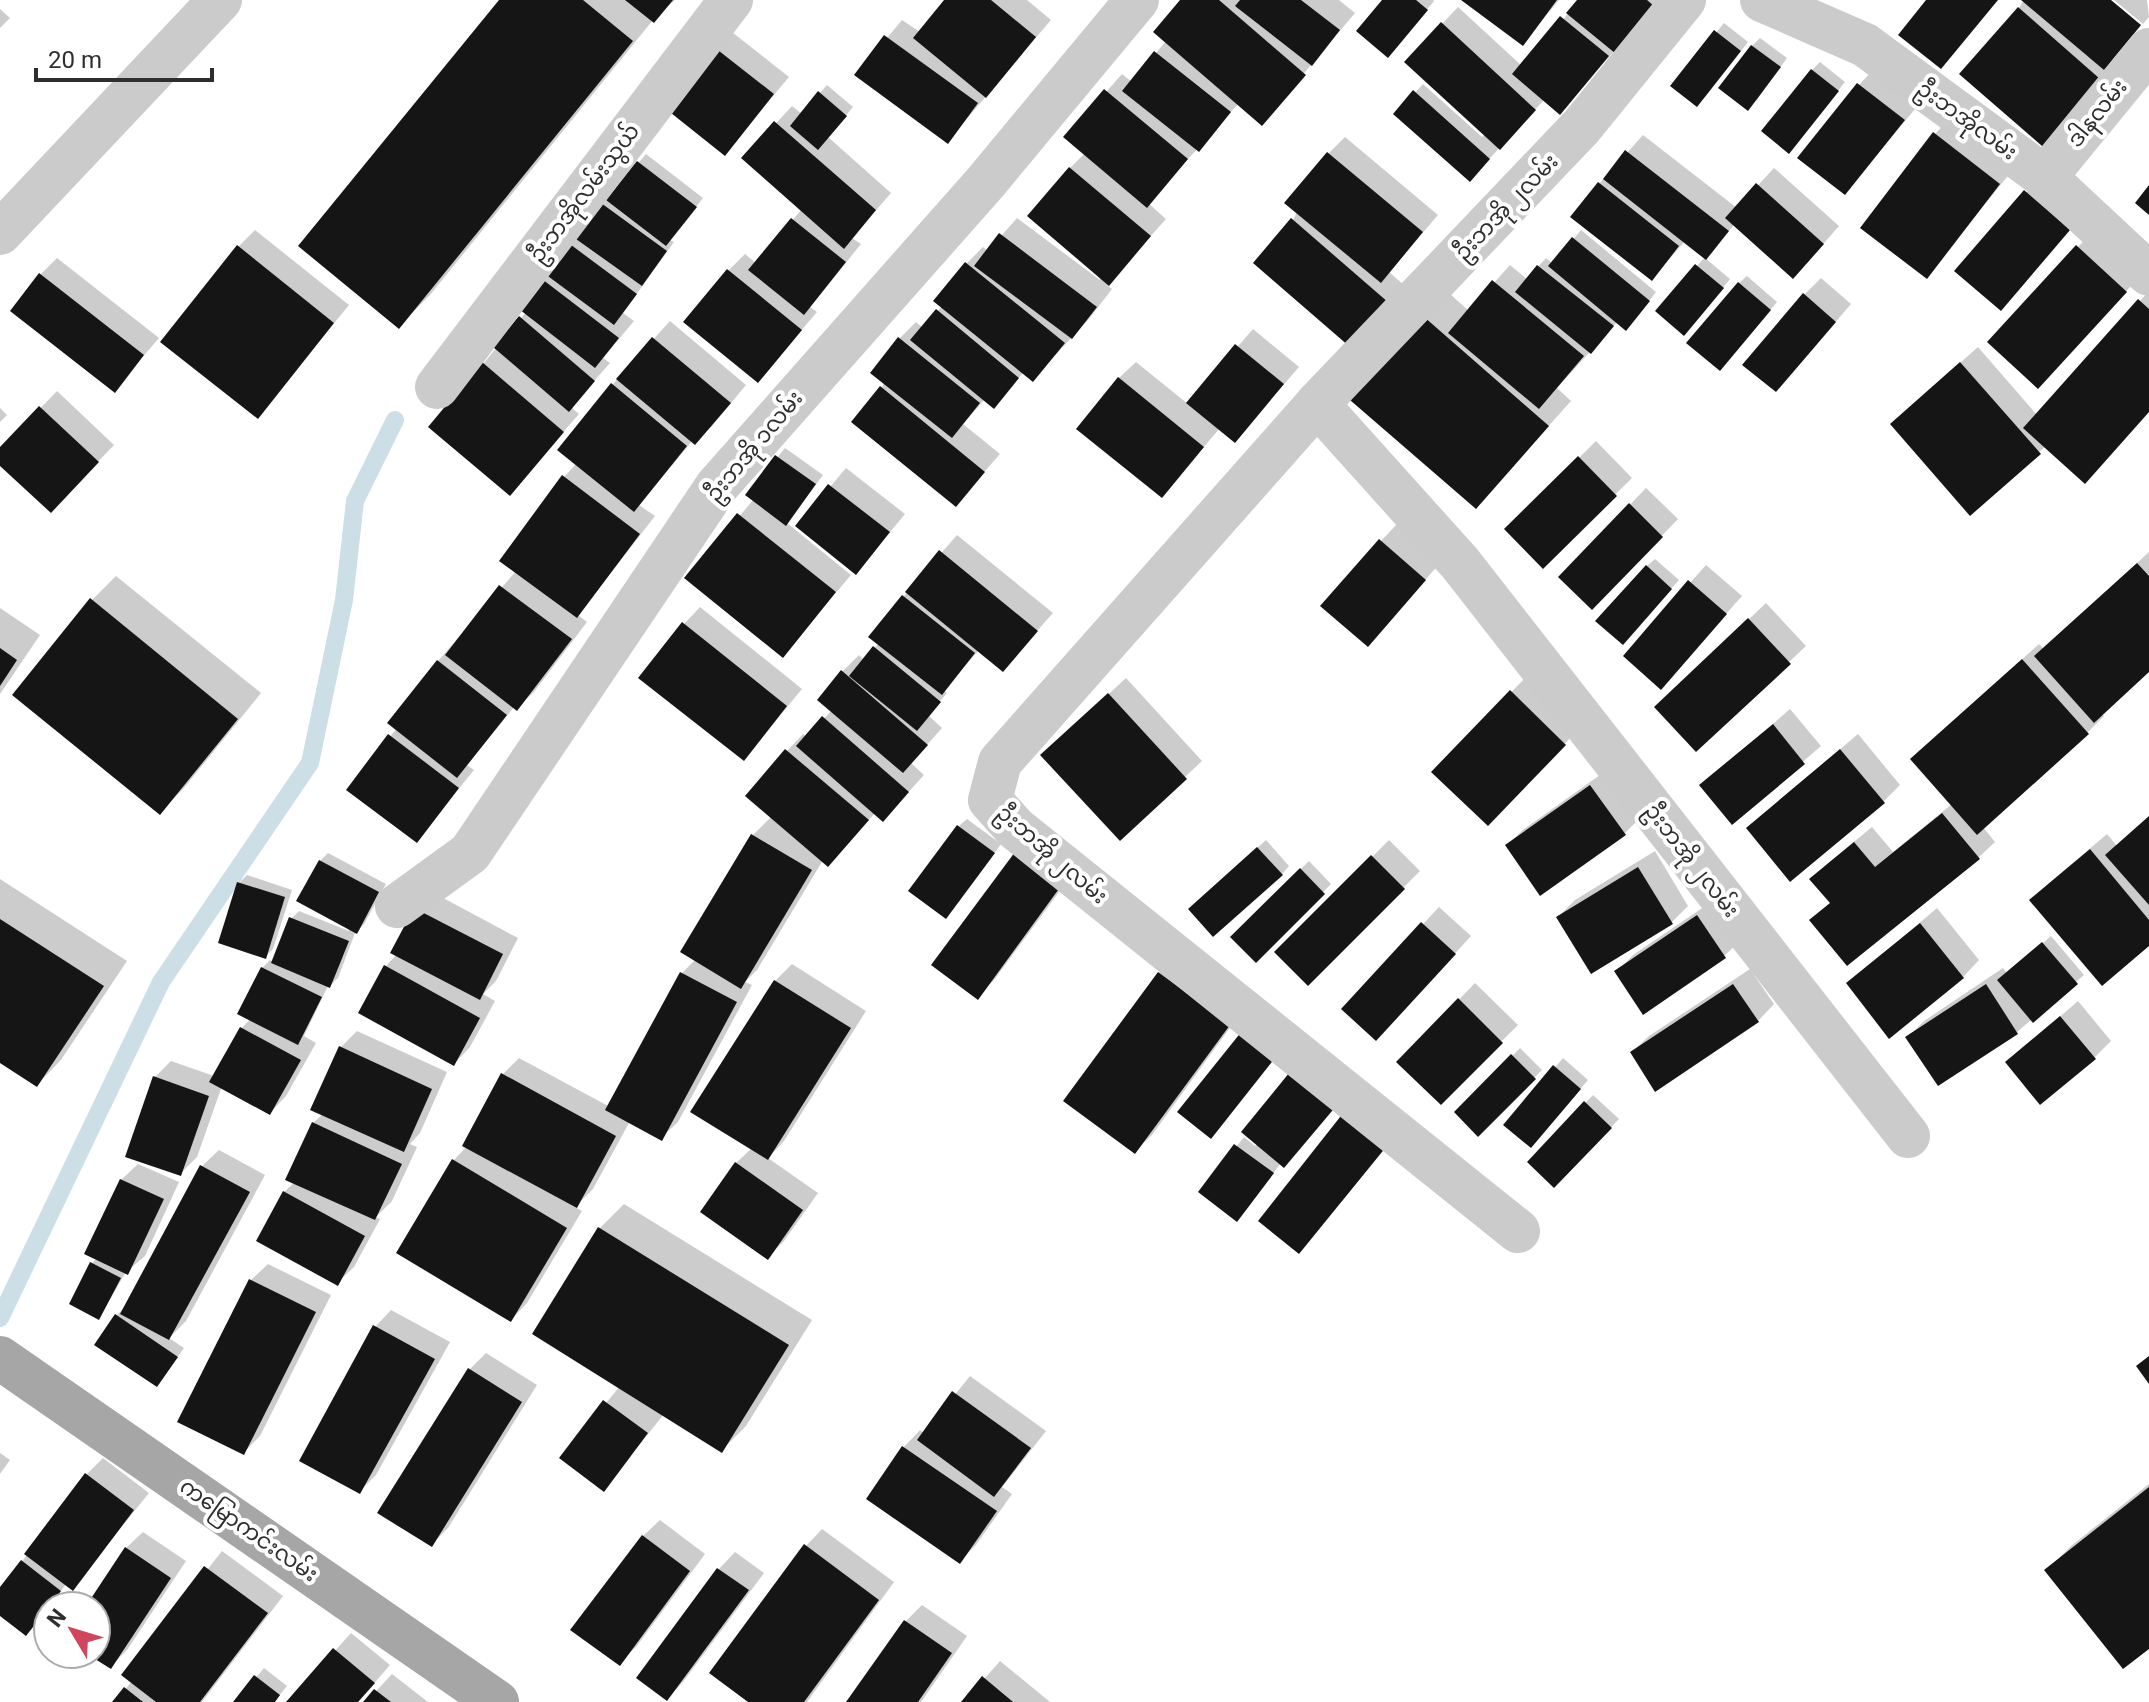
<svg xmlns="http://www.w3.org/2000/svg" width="2149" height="1702" font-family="Roboto,'Noto Sans Myanmar',sans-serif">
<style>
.shadow{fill:#0003}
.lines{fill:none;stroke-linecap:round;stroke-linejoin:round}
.stream{stroke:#ccdfe7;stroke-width:18}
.building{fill:#151515}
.minor{stroke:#cbcbcb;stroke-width:44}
.major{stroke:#a6a6a6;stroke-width:44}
.labels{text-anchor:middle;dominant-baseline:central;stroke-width:8;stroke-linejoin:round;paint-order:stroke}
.street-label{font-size:22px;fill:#2e2e2e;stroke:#fff}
</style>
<rect width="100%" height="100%" fill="#fff"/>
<!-- shadow -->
<g class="shadow">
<polygon points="501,0 675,0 653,20 430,295 399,326"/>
<polygon points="946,0 1027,0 1051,20 948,141 857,74 902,20 920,32"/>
<polygon points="1182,0 1339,0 1355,13 1262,123 1239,103 1148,203 1166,219 1107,285 1112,289 1088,320 1033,379 1024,372 993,406 985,399 963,424 1000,454 956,504 882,388 899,339 916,322 922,327 942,306 966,264 983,247 988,251 1017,218 1100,280 1070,168 1085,153 1066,137 1122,74 1132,82 1166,41"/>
<polygon points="1385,0 1433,0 1434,1 1396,48"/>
<polygon points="1467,0 1559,0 1523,43"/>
<polygon points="1580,0 1671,0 1615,50 1560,112 1545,99 1477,172 1396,113 1423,84 1482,137 1485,134 1442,24 1458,7 1522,66"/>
<polygon points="2024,0 2108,0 2140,27 2112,59 2123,68 2067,134 2019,8"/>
<polygon points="2114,0 2147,0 2149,17 2143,24"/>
<polygon points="0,9 10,18 0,28"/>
<polygon points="1724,23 1748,42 1705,97 1673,86"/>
<polygon points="732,32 789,77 725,153 716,49"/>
<polygon points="1760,38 1787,58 1756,101 1752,46"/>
<polygon points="1820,62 1845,82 1796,143 1812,70"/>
<polygon points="1875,68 1920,103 1845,193 1859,85"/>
<polygon points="827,85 853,107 828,137 891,193 852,238 861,244 810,307 817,312 758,381 729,270 745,254 756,263 802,209 744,158 792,106 802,114"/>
<polygon points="1951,117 2015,167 1927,276 1935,134"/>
<polygon points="1643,135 1737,208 1774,168 1839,226 1810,259 1735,224 1705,258 1730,279 1692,326 1657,311 1705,257 1685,241 1652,279 1599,184"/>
<polygon points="1345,137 1438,215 1389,272 1404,285 1367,328 1293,220 1328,154"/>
<polygon points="646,154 703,198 670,240 674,242 623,313 634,321 603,358 610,363 571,407 579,414 510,493 483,364 526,312 517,306"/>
<polygon points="2042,175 2085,212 2017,292 1957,271"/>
<polygon points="255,230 349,305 258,416 238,247"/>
<polygon points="1581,230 1656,292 1634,320 1618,321 1557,388 1571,401 1476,507 1353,400 1449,293 1469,311 1510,265 1527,279 1546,258 1553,264"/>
<polygon points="2094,230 2142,274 2054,370 1990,342"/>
<polygon points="57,258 159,338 114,390 40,275"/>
<polygon points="1747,276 1777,302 1727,361 1739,283"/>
<polygon points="1821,278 1851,304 1792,373 1804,295"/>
<polygon points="2149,291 2149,411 2046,446 2039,452 1909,408 1978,347 2037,415"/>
<polygon points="670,321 746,385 712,426 695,442 693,440 639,505 655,516 578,615 587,622 534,692 517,708 515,706 467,765 474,770 417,840 349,789 397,728 438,661 516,571 564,477 577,463 612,385"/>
<polygon points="1253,329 1299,367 1235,441 1220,428 1162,496 1119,378 1136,362 1188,404"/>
<polygon points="57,391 114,445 67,494 0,463 0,450"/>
<polygon points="0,408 7,415 0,422"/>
<polygon points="1596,441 1632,478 1543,566 1507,529"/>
<polygon points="785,448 823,475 787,523 851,575 783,655 687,578 754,499 748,494"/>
<polygon points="846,468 905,514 856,573 797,526"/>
<polygon points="1646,488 1678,519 1592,608 1561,577"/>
<polygon points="1397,524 1441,562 1368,645 1381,541"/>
<polygon points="957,535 1053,613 1003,669 979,650 944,690 947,693 928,715 942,728 911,763 924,775 883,820 875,813 828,865 823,860 757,970 745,982 752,985 678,1122 661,1138 630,1121 593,1189 575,1207 582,1211 527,1303 511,1320 398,1252 454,1160 467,1146 503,1074 519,1058 610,1107 682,973 696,959 683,951 753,835 772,816 787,751 803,734 807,737 832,710 842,672 859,655 864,660 879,643 903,597"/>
<polygon points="2149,552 2149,670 2101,713 2104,716 2087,733 1983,827 1995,842 1978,858 1812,920 1831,902 1812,879 1828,863 1872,827 1893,852 1952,804 1929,743 2039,644 2044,649"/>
<polygon points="1655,559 1679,580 1630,635 1647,566"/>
<polygon points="1706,565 1742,596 1661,687 1625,656"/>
<polygon points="116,576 261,693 184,788 160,812 92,600"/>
<polygon points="1766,603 1806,646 1789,662 1673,691"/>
<polygon points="700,607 802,689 744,759 684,624"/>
<polygon points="0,608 40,635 0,694"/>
<polygon points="1527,676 1581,727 1488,823 1434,772"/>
<polygon points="1126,678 1202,761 1120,838 1060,739"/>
<polygon points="1790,709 1821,746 1732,823 1702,786"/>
<polygon points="1858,734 1900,785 1883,802 1748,828"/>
<polygon points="1607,770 1641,817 1624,834 1507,845 1524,829"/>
<polygon points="2149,817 2149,944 2048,884 2107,834 2117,846"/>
<polygon points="967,819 1001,844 953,909 959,826"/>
<polygon points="1266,840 1289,866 1282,874 1198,901"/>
<polygon points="1389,840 1420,871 1308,983 1277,952"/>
<polygon points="1655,851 1688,906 1672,922 1558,917 1575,900"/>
<polygon points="328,853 386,884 364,924 355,933 338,978 327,988 304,1036 316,1043 286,1096 270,1113 222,1086 197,1157 180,1174 155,1077 171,1061 214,1076 242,1028 251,1018 262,968 270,960 274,962 291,919 299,911 349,931 320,861"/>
<polygon points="1309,861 1331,884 1256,960 1233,937"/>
<polygon points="1076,869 994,980 977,997 933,965"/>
<polygon points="247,875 292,890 273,949 265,957 220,942 239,883"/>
<polygon points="0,879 127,961 61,1060 37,1085 0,1060"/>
<polygon points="432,892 518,938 496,981 483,994 495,1001 470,1047 454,1064 386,966 397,954"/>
<polygon points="1714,900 1741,940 1724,956 1617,972 1633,955"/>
<polygon points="1439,907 1471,936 1392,1022 1344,1009"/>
<polygon points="1937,908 1979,960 1963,977 1849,983"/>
<polygon points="2051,936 2084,975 2017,1032 1938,1084 1908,1037 1924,1021 2003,968 2007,974"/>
<polygon points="1176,957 1245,1007 1152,1135 1135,1151 1159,973"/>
<polygon points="792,964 866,1011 784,1141 768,1158 818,1193 784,1241 768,1257 736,1163 752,1148 775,981"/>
<polygon points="1750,969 1774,1004 1758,1021 1632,1052 1649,1036"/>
<polygon points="1475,983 1518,1025 1440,1102 1398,1062"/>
<polygon points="2078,1001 2111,1041 2094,1058 2008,1062"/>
<polygon points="357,1031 447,1072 420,1133 410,1144 417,1147 392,1201 376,1217 380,1219 354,1267 337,1283 284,1192 295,1182 313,1123 323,1114 341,1047"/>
<polygon points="1290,1040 1210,1137 1180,1112"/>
<polygon points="1520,1048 1542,1070 1478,1134 1457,1112"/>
<polygon points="1563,1058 1588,1080 1539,1138 1506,1125"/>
<polygon points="1357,1082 1300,1149 1284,1165 1281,1163 1245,1211 1201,1192 1244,1137 1255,1146"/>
<polygon points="1593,1095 1619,1119 1554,1185 1530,1162"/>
<polygon points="1401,1129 1299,1252 1261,1221"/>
<polygon points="219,1150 265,1175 186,1321 169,1338 184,1348 157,1385 116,1316 124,1308 202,1166"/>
<polygon points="138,1164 179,1182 145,1256 126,1272 99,1318 92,1263 97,1258 121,1180"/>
<polygon points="624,1204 812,1320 746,1426 722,1450 664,1414 604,1489 562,1457 620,1386 600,1228"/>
<polygon points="268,1264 331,1295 260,1436 243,1453 251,1280"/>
<polygon points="391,1310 450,1342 376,1475 359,1492 375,1327"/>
<polygon points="486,1353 537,1385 448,1528 432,1544 470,1369"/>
<polygon points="970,1376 1046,1431 1002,1487 1012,1494 976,1545 960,1561 869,1498 904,1447 920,1430 924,1433"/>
<polygon points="0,1453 10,1460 0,1474"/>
<polygon points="103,1458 149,1493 72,1588 67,1583 49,1606 0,1613 0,1591 87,1474"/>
<polygon points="2149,1484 2149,1646 2047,1570 2071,1546"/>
<polygon points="660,1520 705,1554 636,1647 619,1663 643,1536"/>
<polygon points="822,1529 894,1582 807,1702 752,1702 806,1546"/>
<polygon points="143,1532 186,1561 127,1650 110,1667 91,1654 96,1654 96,1606 88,1606 126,1548"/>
<polygon points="222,1551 283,1596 202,1702 115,1702 132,1681 124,1675"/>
<polygon points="735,1552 764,1573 683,1682 667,1699 638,1678 719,1569"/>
<polygon points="922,1605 967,1636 921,1702 849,1702 906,1621"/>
<polygon points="351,1633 390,1665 358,1702 289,1702"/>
<polygon points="1000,1661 1050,1702 964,1702"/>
<polygon points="264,1668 287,1686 274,1702 236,1702"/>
<polygon points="392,1674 428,1702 366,1702"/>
</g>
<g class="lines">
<!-- stream -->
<polyline class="stream" points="0,1318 161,982 310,763 344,600 355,501 395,420"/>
</g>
<!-- building -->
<g class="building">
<polygon points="499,0 583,0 633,41 399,329 298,246"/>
<polygon points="625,0 673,0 654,23"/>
<polygon points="944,0 991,0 1036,37 986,98 913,38"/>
<polygon points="1180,0 1219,0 1306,75 1262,126 1153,32"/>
<polygon points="1240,0 1301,0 1340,30 1312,66 1235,6"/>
<polygon points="1382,0 1416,0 1428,10 1388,58 1356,31"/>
<polygon points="1461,0 1557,0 1523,46"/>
<polygon points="1577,0 1647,0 1661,12 1621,58 1566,13"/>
<polygon points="1926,0 1998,0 1941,69 1898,35"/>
<polygon points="2021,0 2111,0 2141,25 2104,70"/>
<polygon points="2018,7 2108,86 2050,153 1959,74"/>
<polygon points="1560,16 1609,56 1560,115 1512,74"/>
<polygon points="1441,22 1536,110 1500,150 1404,62"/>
<polygon points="1714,30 1741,51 1697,107 1670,86"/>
<polygon points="884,35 978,103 948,144 854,75"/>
<polygon points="1751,45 1781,67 1748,111 1718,88"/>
<polygon points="714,47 774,94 725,156 666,109"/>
<polygon points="1154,51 1231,112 1199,152 1122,91"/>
<polygon points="1811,69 1839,91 1789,154 1761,131"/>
<polygon points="1857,83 1905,120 1845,195 1797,158"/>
<polygon points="1104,89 1188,159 1147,208 1063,137"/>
<polygon points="1413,90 1490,159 1470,182 1393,114"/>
<polygon points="818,91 847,116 818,150 790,126"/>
<polygon points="774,121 876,210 844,249 741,158"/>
<polygon points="1933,132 2000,184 1927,279 1860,228"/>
<polygon points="1625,150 1729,231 1706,260 1603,179"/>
<polygon points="1327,152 1423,232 1381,283 1284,203"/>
<polygon points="637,161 697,207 666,246 606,200"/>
<polygon points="1069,167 1151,236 1109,286 1027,216"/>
<polygon points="1598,182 1679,246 1652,281 1570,217"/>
<polygon points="1756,183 1824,244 1793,279 1725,218"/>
<polygon points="2149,185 2149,215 2135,203"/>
<polygon points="2024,190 2070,230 2001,311 1954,271"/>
<polygon points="601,203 667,251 642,286 576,239"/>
<polygon points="791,218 846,262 804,315 748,270"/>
<polygon points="1291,218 1389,303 1350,347 1253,263"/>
<polygon points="999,233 1097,307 1072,339 974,266"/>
<polygon points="559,236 637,294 614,325 537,268"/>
<polygon points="1572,237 1650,301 1626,331 1548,266"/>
<polygon points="237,245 334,323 258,419 160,342"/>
<polygon points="2076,245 2127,292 2038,389 1987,342"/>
<polygon points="965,262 1065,343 1033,382 933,301"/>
<polygon points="1695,264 1724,288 1684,336 1655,311"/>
<polygon points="1537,265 1614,326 1591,354 1515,292"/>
<polygon points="727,269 802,330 758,383 683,322"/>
<polygon points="39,273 144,355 115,393 10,311"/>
<polygon points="538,276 619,338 595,368 515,306"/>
<polygon points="1492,280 1584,356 1539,409 1448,333"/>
<polygon points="1738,282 1771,310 1720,371 1686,343"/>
<polygon points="1803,293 1836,322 1776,392 1742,365"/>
<polygon points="2138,299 2149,309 2149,412 2085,484 2023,428"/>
<polygon points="936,309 1019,378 994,409 910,340"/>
<polygon points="519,316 595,381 569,412 493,347"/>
<polygon points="1423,316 1549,426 1476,509 1350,400"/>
<polygon points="652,337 731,403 695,445 616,379"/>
<polygon points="898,337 980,403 952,438 870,373"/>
<polygon points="1235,344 1284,384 1235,443 1186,403"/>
<polygon points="482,362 564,432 510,496 428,427"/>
<polygon points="1960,362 2041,454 1970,516 1890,424"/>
<polygon points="1118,377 1204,447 1162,498 1076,429"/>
<polygon points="611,383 687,446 634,512 557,450"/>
<polygon points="880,386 985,472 956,507 851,422"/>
<polygon points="39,406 99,462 51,513 0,466 0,447"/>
<polygon points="775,455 816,484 786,526 745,495"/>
<polygon points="1578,456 1617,496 1543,569 1504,529"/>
<polygon points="562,475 640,534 577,618 499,561"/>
<polygon points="828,484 890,532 856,575 795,526"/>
<polygon points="1629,503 1663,537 1592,610 1558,577"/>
<polygon points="737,513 836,592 783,658 684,578"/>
<polygon points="1379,539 1426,580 1368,647 1320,606"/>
<polygon points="939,550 1038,631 1003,672 905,592"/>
<polygon points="2137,563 2149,576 2149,672 2094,723 2034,656"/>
<polygon points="1646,565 1672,589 1623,645 1595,621"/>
<polygon points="1688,580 1727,614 1661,690 1623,656"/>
<polygon points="499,585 572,639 517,711 445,655"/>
<polygon points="902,595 975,653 942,695 868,637"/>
<polygon points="90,598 238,719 160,815 12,695"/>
<polygon points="1748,618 1791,664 1696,752 1654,707"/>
<polygon points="682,622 787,706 744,761 638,678"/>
<polygon points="873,646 941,702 917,731 849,676"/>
<polygon points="0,648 17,660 0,686"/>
<polygon points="2022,659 2089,734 1977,835 1910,759"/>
<polygon points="437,660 507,715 457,778 387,723"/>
<polygon points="841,670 928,745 903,773 817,700"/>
<polygon points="1510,690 1566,745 1488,826 1431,772"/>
<polygon points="1108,693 1187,779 1120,841 1040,755"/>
<polygon points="822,716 909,792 883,822 796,746"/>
<polygon points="1773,724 1805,764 1732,825 1699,785"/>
<polygon points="388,734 459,788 417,843 346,790"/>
<polygon points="785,749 869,820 828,867 745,796"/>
<polygon points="1840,749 1885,803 1790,882 1746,828"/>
<polygon points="1590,785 1626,835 1540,896 1505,845"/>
<polygon points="1942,813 1980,859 1847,966 1809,920 1830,903 1809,879 1854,842 1875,867"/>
<polygon points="2149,816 2149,905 2105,855"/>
<polygon points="957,825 995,853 946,919 908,891"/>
<polygon points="751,834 812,870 741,989 680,952"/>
<polygon points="1257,847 1283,875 1213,937 1188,909"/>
<polygon points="2090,849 2149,920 2149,946 2102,986 2029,900"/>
<polygon points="1015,852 1061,886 978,1000 931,965"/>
<polygon points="1371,855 1405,889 1308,986 1274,952"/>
<polygon points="319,860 379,892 357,934 296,901"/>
<polygon points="1638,867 1673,924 1591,974 1556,917"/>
<polygon points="1300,868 1325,894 1256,963 1230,937"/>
<polygon points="237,882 285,897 266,959 218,943"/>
<polygon points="414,908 503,954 480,1000 390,953"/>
<polygon points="1697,915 1726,958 1643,1015 1614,971"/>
<polygon points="289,917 349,941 330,988 271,963"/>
<polygon points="0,919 104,986 37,1087 0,1063"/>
<polygon points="1421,922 1456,954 1376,1041 1341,1009"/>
<polygon points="1920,923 1964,978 1889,1039 1846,983"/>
<polygon points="2042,942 2078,984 2033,1023 1997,980"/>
<polygon points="384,965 480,1018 454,1066 358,1013"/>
<polygon points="261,967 322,997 298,1045 237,1014"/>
<polygon points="680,972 737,1002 662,1141 605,1110"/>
<polygon points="1158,972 1230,1025 1135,1154 1063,1101"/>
<polygon points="774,980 851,1028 768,1160 690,1112"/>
<polygon points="1733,984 1759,1022 1655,1092 1630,1052"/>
<polygon points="1986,984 2018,1034 1938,1086 1905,1037"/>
<polygon points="1458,998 1503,1043 1441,1105 1396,1062"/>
<polygon points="2060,1016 2096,1059 2040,1105 2005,1062"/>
<polygon points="240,1027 301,1060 270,1115 209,1082"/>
<polygon points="1242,1031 1275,1058 1211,1139 1177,1112"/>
<polygon points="339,1046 432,1089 404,1152 310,1110"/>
<polygon points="1511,1054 1536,1079 1478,1137 1454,1112"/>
<polygon points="1298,1062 1342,1099 1284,1168 1241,1132"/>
<polygon points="1553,1065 1581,1089 1531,1148 1503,1125"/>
<polygon points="501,1073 616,1136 577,1208 462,1146"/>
<polygon points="153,1076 209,1096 181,1176 125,1157"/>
<polygon points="1584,1101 1612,1128 1554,1188 1527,1162"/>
<polygon points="1344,1112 1386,1147 1299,1254 1258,1221"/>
<polygon points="312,1122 402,1164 375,1220 285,1180"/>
<polygon points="1234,1144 1274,1173 1237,1222 1198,1192"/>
<polygon points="452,1159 567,1228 511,1322 396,1253"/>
<polygon points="735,1162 803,1210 768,1260 700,1212"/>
<polygon points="200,1165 250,1192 169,1340 120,1314"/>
<polygon points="120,1179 164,1199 128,1275 84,1254"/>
<polygon points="283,1191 365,1236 338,1286 256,1241"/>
<polygon points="598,1227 789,1345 722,1453 532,1334"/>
<polygon points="90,1262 121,1278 99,1320 69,1304"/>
<polygon points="249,1279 316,1312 244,1455 177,1422"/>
<polygon points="115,1314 178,1357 157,1387 94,1345"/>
<polygon points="373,1325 435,1359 360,1494 299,1461"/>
<polygon points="2149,1356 2149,1384 2136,1366"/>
<polygon points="468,1368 522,1402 432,1547 377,1513"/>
<polygon points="952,1391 1031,1448 994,1497 917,1440"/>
<polygon points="603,1400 648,1433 604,1492 559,1458"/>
<polygon points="902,1446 997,1511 960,1564 866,1499"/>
<polygon points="85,1473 134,1510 73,1591 24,1554"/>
<polygon points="2149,1487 2149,1649 2123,1669 2044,1570"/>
<polygon points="642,1535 690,1571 620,1666 570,1630"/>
<polygon points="804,1544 879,1600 804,1702 748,1702 709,1673"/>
<polygon points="125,1547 171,1578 111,1669 87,1654 96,1654 96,1606 86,1606"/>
<polygon points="21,1560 61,1591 26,1636 0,1616 0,1587"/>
<polygon points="204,1566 268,1613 200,1702 156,1702 121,1675"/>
<polygon points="717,1568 749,1590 667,1701 636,1678"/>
<polygon points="904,1620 952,1653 918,1702 846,1702"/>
<polygon points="333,1648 375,1683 358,1702 286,1702"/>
<polygon points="254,1675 280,1695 275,1702 233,1702"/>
<polygon points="982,1676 1013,1702 961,1702"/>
<polygon points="124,1687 143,1702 112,1702"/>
<polygon points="374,1689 391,1702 363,1702"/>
</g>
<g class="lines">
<!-- minor -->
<g class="minor">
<polyline points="1762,0 1865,45 2045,177 2149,274"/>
<polyline points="2045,177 2149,50"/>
<polyline points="0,233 220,0"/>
<polyline points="437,387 731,0"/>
<polyline points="1317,404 1460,563 1908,1136"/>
<polyline points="397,906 470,853 717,486 985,183 1137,0"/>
<polyline points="1518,1231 1015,828 990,800 1000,762 1317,404 1582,126 1684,0"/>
</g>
<!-- major -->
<polyline class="major" points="0,1358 497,1702"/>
</g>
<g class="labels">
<!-- street labels -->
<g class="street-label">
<text transform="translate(2097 113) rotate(-51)">ဒါနလမ်း</text>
<text transform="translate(1967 120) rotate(36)">ဦးဘအိုလမ်း</text>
<text transform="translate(584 193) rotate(-53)">ဦးဘအိုလမ်းသွယ်</text>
<text transform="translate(1506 207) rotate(-46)">ဦးဘအို ၂လမ်း</text>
<text transform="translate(754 446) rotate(-50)">ဦးဘအို ၁လမ်း</text>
<text transform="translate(1052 854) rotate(41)">ဦးဘအို ၂လမ်း</text>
<text transform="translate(1692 860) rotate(52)">ဦးဘအို ၂လမ်း</text>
<text transform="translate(249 1530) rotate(35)">ကမြောကင်းလမ်း</text>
</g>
</g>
<!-- north arrow -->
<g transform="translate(72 1630) rotate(308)"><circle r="38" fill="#ffffff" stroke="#ababab" stroke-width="2"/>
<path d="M0-6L14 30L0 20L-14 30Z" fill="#cf465d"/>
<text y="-12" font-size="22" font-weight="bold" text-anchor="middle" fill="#2e2e2e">N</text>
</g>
<!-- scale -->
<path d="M36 68v12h176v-12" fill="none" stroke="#2e2e2e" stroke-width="4"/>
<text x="48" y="68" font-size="24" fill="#2e2e2e" stroke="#ffffff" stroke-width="6" paint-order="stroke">20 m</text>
</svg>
